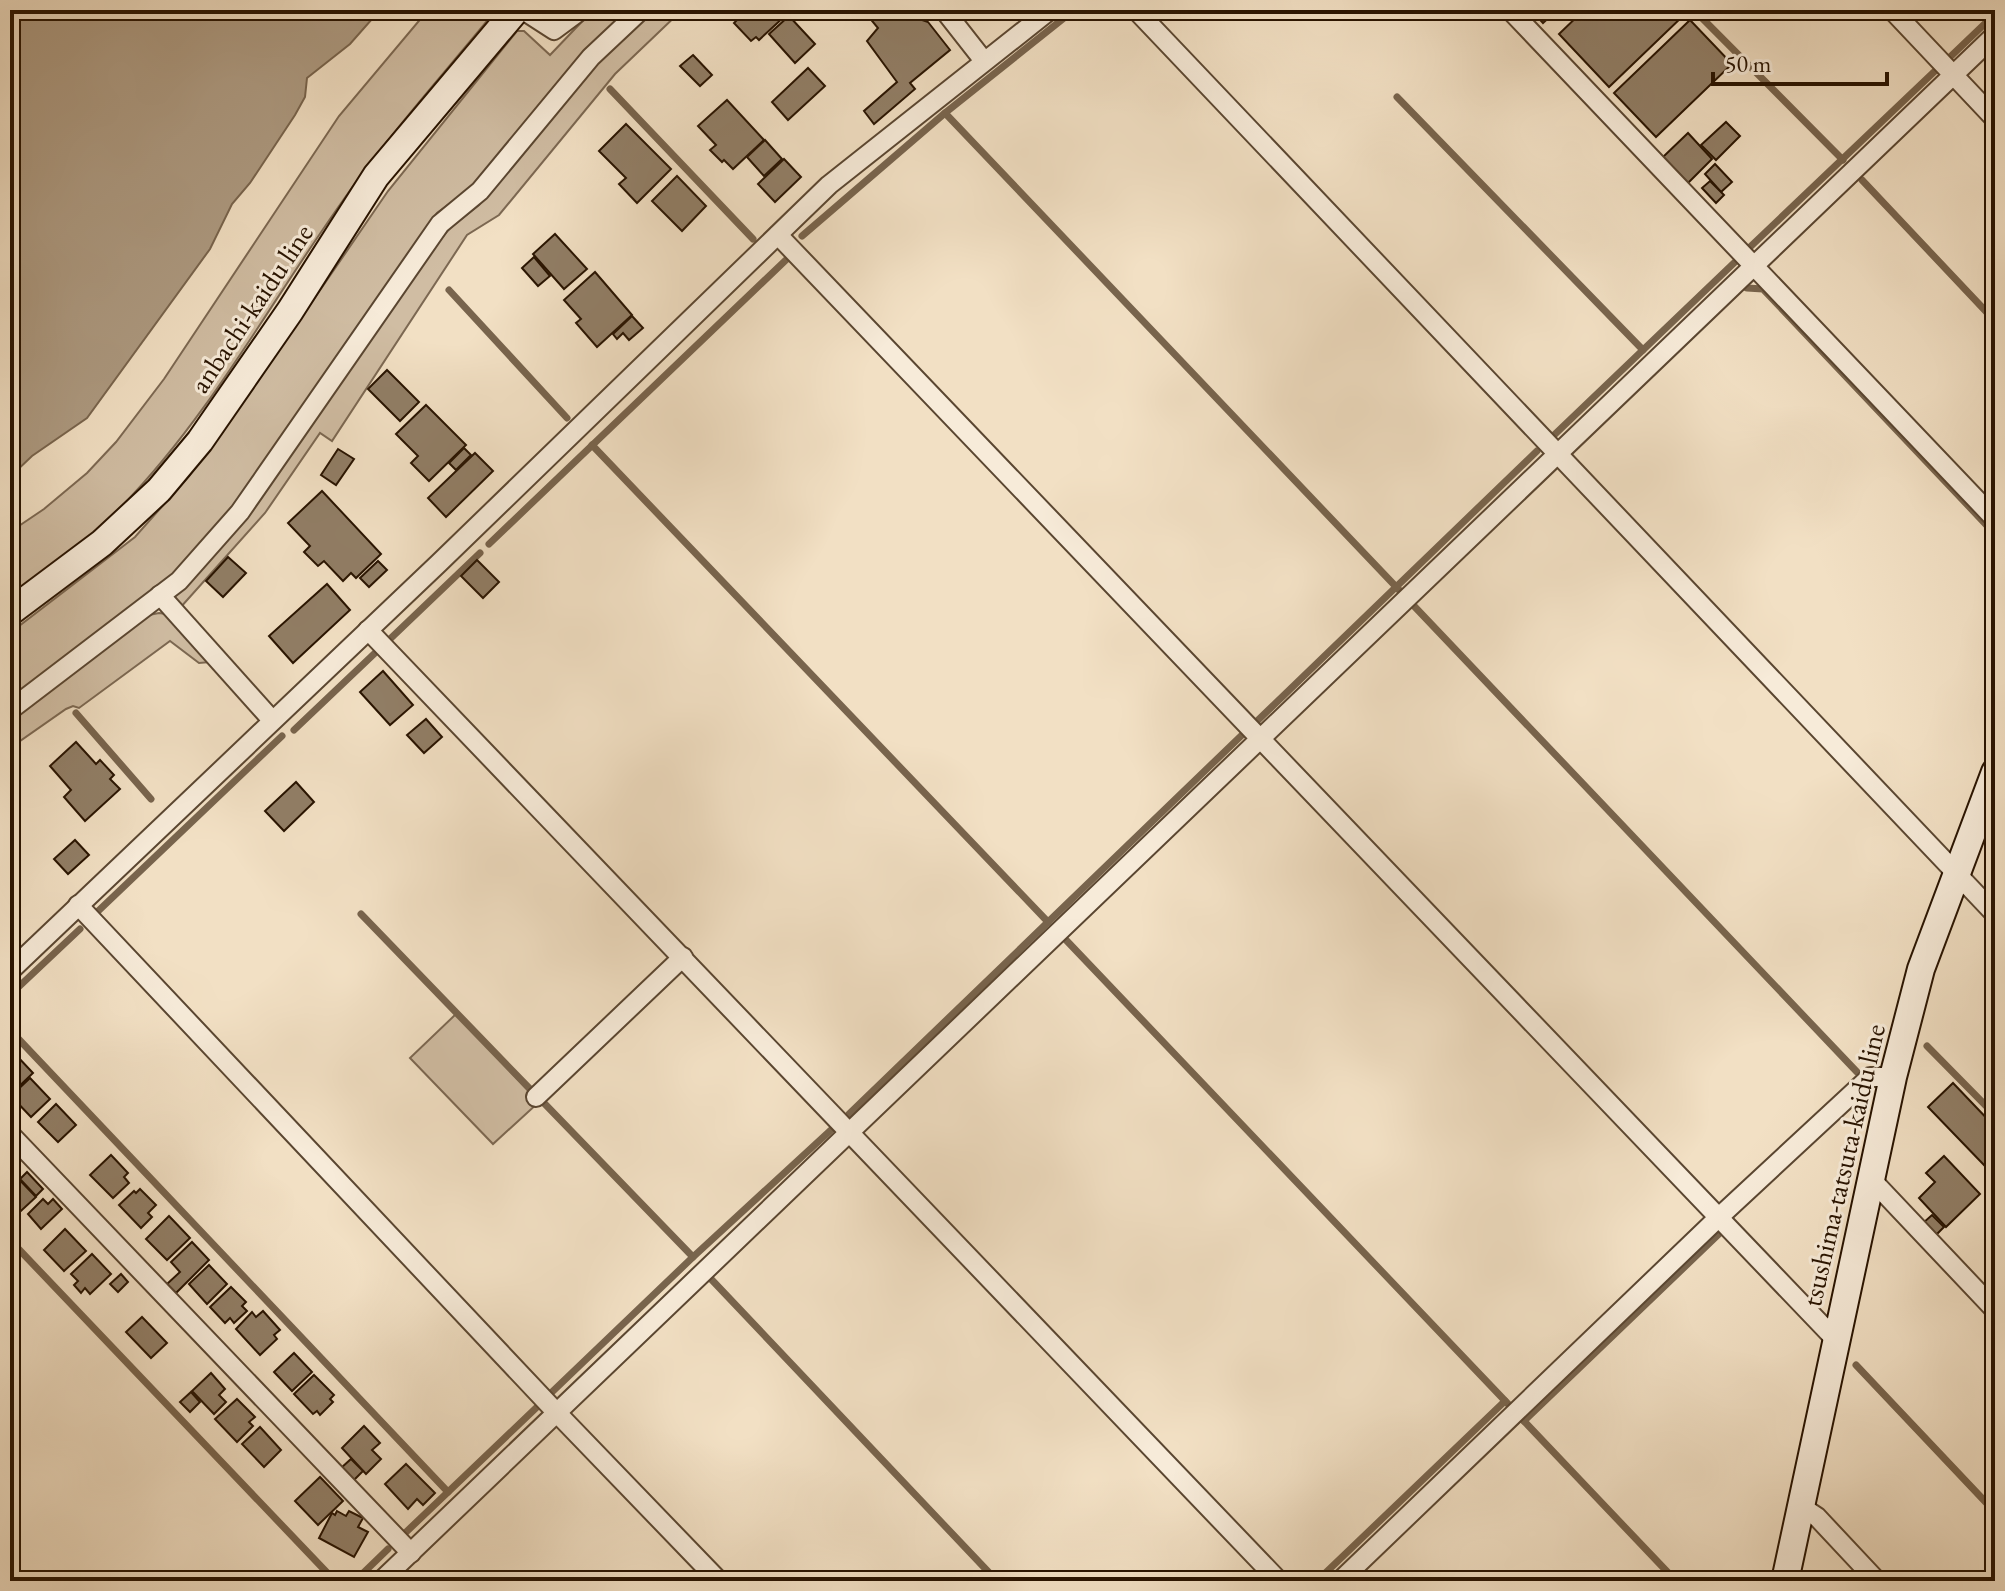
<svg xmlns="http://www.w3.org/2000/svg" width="2005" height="1591" font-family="'EB Garamond',serif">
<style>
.green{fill:#d0bda3;stroke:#7c6852;stroke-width:2}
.water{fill:#ad9a81;stroke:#78644d;stroke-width:2}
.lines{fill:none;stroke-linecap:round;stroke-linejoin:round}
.stream{stroke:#78644d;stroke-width:7}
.building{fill:#917e66;stroke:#281300;stroke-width:2}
.minor-casing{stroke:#5a4631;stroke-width:22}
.secondary-casing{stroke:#281300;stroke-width:30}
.minor{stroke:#f7ebd9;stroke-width:18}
.secondary{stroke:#f7ebd9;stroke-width:26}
.labels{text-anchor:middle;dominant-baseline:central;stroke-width:6;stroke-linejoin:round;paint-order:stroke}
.street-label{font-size:28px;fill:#281300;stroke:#f7ebd9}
</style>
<rect width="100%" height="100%" fill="#f2e0c4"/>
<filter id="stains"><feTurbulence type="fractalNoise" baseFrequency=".0025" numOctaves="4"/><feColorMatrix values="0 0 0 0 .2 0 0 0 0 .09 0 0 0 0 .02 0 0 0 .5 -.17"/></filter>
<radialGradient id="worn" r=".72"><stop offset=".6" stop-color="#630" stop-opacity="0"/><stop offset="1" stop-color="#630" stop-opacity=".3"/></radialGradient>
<!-- green -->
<g class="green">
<path d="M 428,10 L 496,10 C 453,63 406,115 365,170 C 282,280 219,406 123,505 C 89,541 50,569 10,598 L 10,532 L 44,509 L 87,473 L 116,442 L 164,379 L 339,116 Z"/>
<polygon points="593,10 633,10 475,185 437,213 238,504 182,568 10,704 10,633 135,537 189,476 255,385 388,191 517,31 524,31 550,55"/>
<polygon points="651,10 682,10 615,74 499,215 467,235 332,441 320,433 265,513 180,608 173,596 421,262 450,228 479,205 595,63"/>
<polygon points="159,613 166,614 211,662 199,663 170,641 79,708 73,706 66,709 10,748 10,722 149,615"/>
<polygon points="456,1014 539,1102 493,1144 410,1058"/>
</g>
<!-- water -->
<polygon class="water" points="10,10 380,10 350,44 307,78 305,97 295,115 250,183 232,204 210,249 87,418 32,456 10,477"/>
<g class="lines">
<!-- stream -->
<g class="stream">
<polyline points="1694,10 1843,160"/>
<polyline points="1949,58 1995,14"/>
<polyline points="610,89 753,239"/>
<polyline points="1397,97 1643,350"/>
<polyline points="945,113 1401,592"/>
<polyline points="1862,180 1995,321"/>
<polyline points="802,236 945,113 1074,10"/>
<polyline points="1749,248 1936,70"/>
<polyline points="1747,288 1763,289 1995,534"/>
<polyline points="449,290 567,418"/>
<polyline points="1552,437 1735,262"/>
<polyline points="592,445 1048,922"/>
<polyline points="489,544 788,258"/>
<polyline points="1414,606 1857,1072"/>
<polyline points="390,639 480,553"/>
<polyline points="76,713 151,799"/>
<polyline points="1255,723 1537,451"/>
<polyline points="294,730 375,653"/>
<polyline points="361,914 531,1090"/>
<polyline points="94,915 282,736"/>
<polyline points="1066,940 1510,1406"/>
<polyline points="10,995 80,929"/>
<polyline points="10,1030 448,1492"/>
<polyline points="1927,1046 1995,1115"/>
<polyline points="543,1102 693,1257"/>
<polyline points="849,1114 1242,735"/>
<polyline points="10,1240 335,1581"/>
<polyline points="711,1279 997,1581"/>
<polyline points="1856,1365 1995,1512"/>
<polyline points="552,1392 693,1257 832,1129"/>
<polyline points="1522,1419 1676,1581"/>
<polyline points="1524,1421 1721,1232"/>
<polyline points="403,1535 536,1408"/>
<polyline points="355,1581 388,1549"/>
<polyline points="1317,1581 1505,1401"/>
</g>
</g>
<!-- building -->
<g class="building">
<polygon points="731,10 779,10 785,16 759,40 756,37 751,41 734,23 739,18"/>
<polygon points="863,10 910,10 916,18 928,22 950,50 910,83 915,89 874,124 864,111 897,82 867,41 878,28"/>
<polygon points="1531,10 1557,10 1543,23"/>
<polygon points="1584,10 1679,10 1684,15 1609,87 1559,34"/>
<polygon points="789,16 815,44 795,63 769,34"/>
<polygon points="1690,20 1732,64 1656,137 1614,93"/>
<polygon points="693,55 712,75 700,86 680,66"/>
<polygon points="808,68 825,86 788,120 772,102"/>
<polygon points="727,100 764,140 733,169 724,160 722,162 710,150 716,145 698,126"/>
<polygon points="1726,122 1740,136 1716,160 1701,145"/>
<polygon points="626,124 671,169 637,203 619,184 626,178 599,151"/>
<polygon points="1688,133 1712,159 1688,183 1663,157"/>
<polygon points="765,140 782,159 764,176 747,157"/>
<polygon points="784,159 801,177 775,202 758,184"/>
<polygon points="1715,164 1732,182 1721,192 1705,174"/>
<polygon points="677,176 706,206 682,231 652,201"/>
<polygon points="1710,181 1724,195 1716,203 1702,188"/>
<polygon points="555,234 587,269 564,289 533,254"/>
<polygon points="534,257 550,276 538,286 522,268"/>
<polygon points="595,272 632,315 597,347 576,323 581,319 564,300"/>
<polygon points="632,316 643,328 629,340 623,333 617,339 613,334"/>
<polygon points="387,370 419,402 400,421 368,389"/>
<polygon points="426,405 466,445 429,481 411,463 418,456 396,434"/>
<polygon points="464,448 471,455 456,470 449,463"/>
<polygon points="338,449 354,459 336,485 321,475"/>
<polygon points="475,453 493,471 446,517 428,498"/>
<polygon points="322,491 381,554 356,578 351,573 343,581 324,561 318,566 304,552 310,546 288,523"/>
<polygon points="228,557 246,573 223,597 206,581"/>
<polygon points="477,560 499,582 483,598 461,576"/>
<polygon points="378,561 387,570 369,587 360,578"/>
<polygon points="327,584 350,610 293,663 269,636"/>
<polygon points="383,671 413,705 390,725 360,692"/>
<polygon points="426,719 442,737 424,753 407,735"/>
<polygon points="76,742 96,764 100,760 114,775 110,779 120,789 85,821 64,797 71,790 50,766"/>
<polygon points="296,782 314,802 284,831 265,811"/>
<polygon points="75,840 89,855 68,874 54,859"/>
<polygon points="16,1055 33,1073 10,1095 10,1060"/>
<polygon points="30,1078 50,1099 31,1117 11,1096"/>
<polygon points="1953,1083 1995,1127 1995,1154 1984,1165 1928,1107"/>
<polygon points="56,1104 76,1125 58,1142 38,1122"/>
<polygon points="111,1155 128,1173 124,1177 129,1183 113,1198 90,1175"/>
<polygon points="1944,1156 1980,1194 1946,1227 1919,1198 1935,1182 1926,1173"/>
<polygon points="10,1159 19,1168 13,1173 36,1197 10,1221"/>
<polygon points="27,1172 43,1189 36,1196 20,1179"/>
<polygon points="140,1189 156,1205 148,1213 152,1217 141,1228 119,1205 134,1191 136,1193"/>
<polygon points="43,1199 48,1204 53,1199 62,1209 41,1229 28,1214"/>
<polygon points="1932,1215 1944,1227 1935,1236 1923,1223"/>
<polygon points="169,1216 190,1238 167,1260 146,1239"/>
<polygon points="65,1229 86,1251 64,1271 44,1250"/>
<polygon points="192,1242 209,1260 176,1293 167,1284 180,1272 171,1262"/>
<polygon points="92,1254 111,1274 90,1294 85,1288 81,1293 74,1285 78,1281 71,1274"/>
<polygon points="209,1265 227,1284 207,1304 189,1284"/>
<polygon points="121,1274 128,1282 118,1292 110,1284"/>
<polygon points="231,1287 246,1302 242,1306 247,1311 234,1323 230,1318 225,1323 210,1307"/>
<polygon points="263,1311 280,1330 274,1335 277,1339 260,1355 236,1329 252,1312 256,1317"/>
<polygon points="142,1317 167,1343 151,1358 126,1332"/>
<polygon points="294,1353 312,1372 292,1391 274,1372"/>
<polygon points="211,1373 225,1389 219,1395 226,1402 214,1414 192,1391"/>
<polygon points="314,1375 334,1395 330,1399 333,1402 320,1415 317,1411 313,1414 294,1394"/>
<polygon points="191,1392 200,1402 190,1412 180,1402"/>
<polygon points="237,1399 255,1417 249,1422 253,1426 237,1442 215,1419"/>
<polygon points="364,1426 380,1443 372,1450 381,1459 366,1474 342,1448"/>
<polygon points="260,1427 281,1450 264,1467 242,1444"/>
<polygon points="351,1459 363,1471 353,1481 341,1468"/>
<polygon points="406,1464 435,1493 423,1505 417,1499 408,1509 385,1484"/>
<polygon points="320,1477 343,1501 318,1525 295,1501"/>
<polygon points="337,1511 346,1516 349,1511 363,1518 358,1527 368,1532 354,1557 319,1538 332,1513 335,1515"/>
</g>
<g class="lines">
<defs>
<g id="minor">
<polyline points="523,10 554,30 581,10"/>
<polyline points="944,10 984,61"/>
<polyline points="1136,10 1995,914"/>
<polyline points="1510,10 1995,519"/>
<polyline points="1892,10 1995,119"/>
<polyline points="778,235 1836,1340"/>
<polyline points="160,595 272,720"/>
<polyline points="368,630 1279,1581"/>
<polyline points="10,710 179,581 240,512 440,224 480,191 591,57 641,10"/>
<polyline points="78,905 557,1413 719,1581"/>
<polyline points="10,971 439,563 829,185 1050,10"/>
<polyline points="536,1097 683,957"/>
<polyline points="10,1134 411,1553"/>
<polyline points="1871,1179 1995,1310"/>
<polyline points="1802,1507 1817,1517 1877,1581"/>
<polyline points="381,1581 1995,35"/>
<polyline points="1340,1581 1718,1218 1870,1077 1893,1077"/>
</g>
<g id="secondary">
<polyline points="10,612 102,543 159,490 200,441 290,311 376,176 516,10"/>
<polyline points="1785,1581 1893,1077 1921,969 1995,772"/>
</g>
</defs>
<!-- minor casing -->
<use href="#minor" class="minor-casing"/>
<!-- secondary casing -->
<use href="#secondary" class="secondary-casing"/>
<!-- minor -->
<use href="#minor" class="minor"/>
<!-- secondary -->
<use href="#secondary" class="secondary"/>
</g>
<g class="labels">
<!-- street labels -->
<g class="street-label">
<text transform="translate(251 308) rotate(-56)">anbachi-kaidu line</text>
<text transform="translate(1843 1165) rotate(-77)">tsushima-tatsuta-kaidu line</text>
</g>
</g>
<!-- margin -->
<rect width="2005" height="1591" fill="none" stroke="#f2e0c4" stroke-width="40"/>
<rect x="12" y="12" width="1981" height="1567" fill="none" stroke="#281300" stroke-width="4"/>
<rect x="20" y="20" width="1965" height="1551" fill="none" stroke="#281300" stroke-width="2"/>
<!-- scale -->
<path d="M1713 72v12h174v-12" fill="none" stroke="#281300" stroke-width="4"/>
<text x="1725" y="72" font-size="24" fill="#281300" stroke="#f7ebd9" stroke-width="6" paint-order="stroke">50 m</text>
<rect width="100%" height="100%" filter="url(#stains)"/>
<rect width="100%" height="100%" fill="url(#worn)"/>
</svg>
